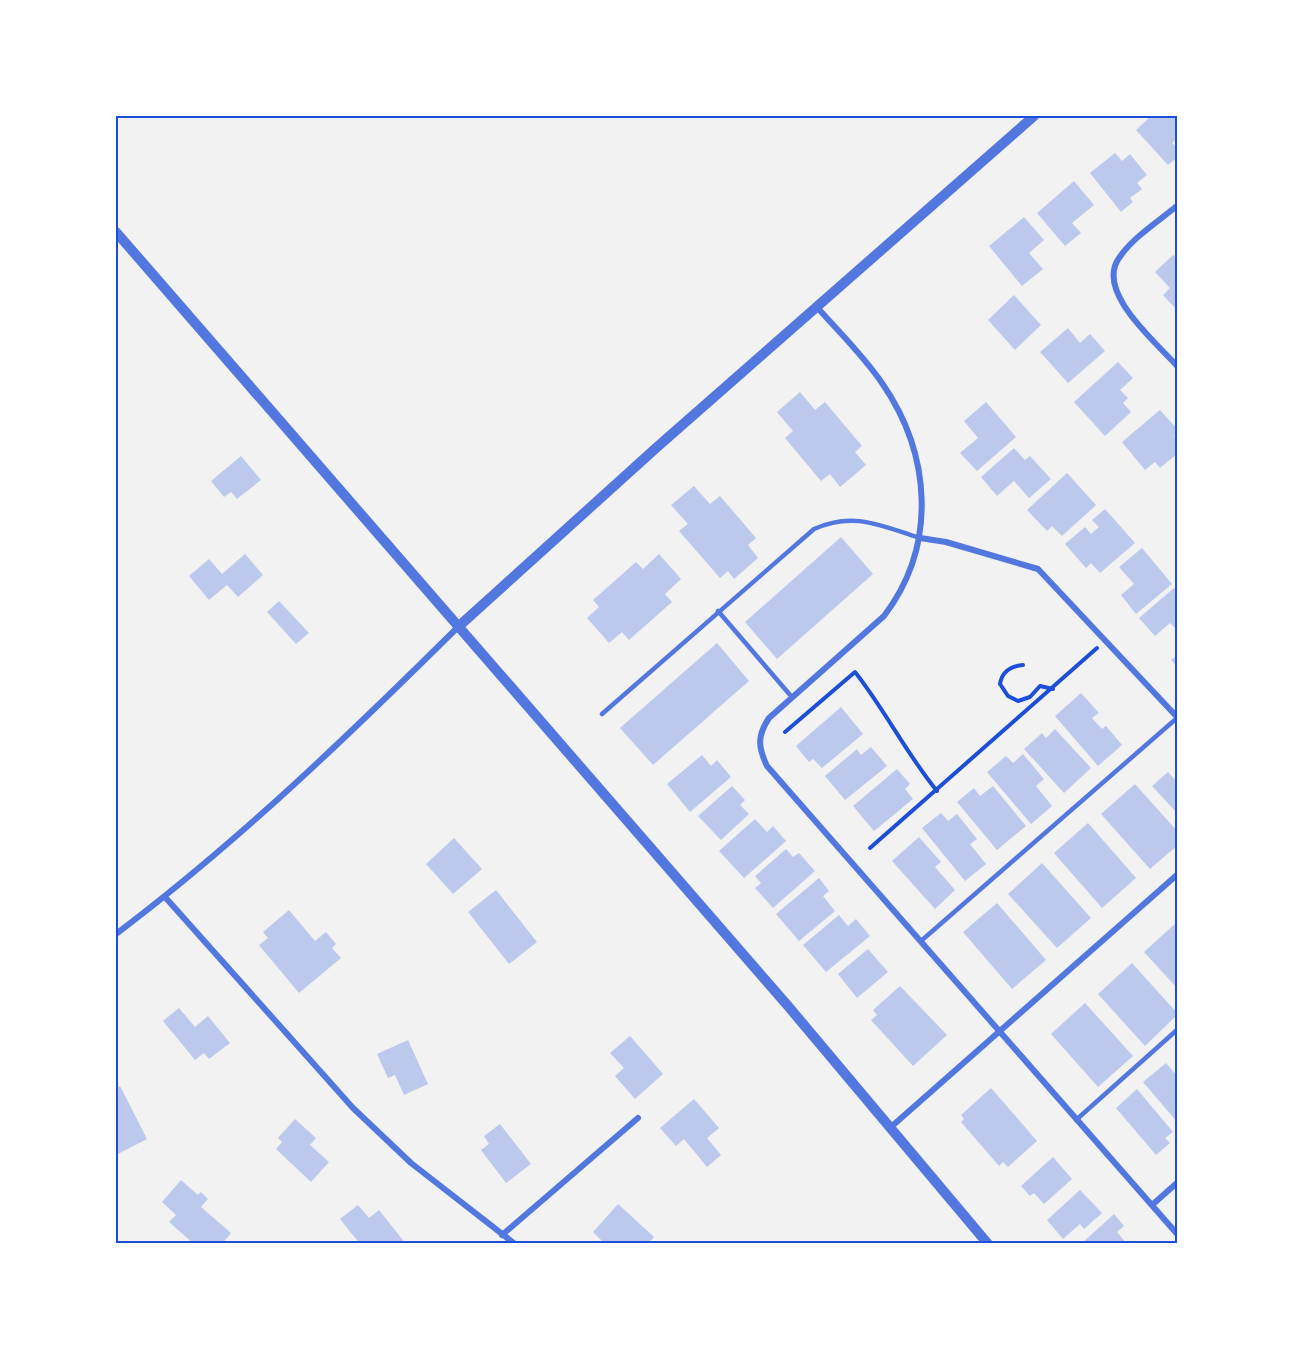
<svg xmlns="http://www.w3.org/2000/svg" width="1293" height="1359" font-family="'Times New Roman',serif">
<style>
.building{fill:#bdc9ec}
.lines{fill:none;stroke-linecap:round;stroke-linejoin:round}
.path{stroke:#1d4ed8;stroke-width:4}
.service{stroke:#5277de;stroke-width:4.5}
.minor{stroke:#5277de;stroke-width:6}
.tertiary{stroke:#5277de;stroke-width:10}
.neatline{fill:none;stroke:#1d4ed8;stroke-width:2}
</style>
<rect width="100%" height="100%" fill="#f2f2f2"/>
<!-- building -->
<g class="building">
<polygon points="1151,116 1174,116 1178,119 1178,138 1172,143 1178,148 1178,157 1168,165 1136,130"/>
<polygon points="1115,153 1122,161 1130,154 1147,175 1137,183 1142,189 1130,198 1133,202 1121,212 1090,173"/>
<polygon points="1074,181 1094,205 1072,223 1081,233 1065,246 1037,213"/>
<polygon points="1024,217 1044,240 1029,253 1043,269 1022,286 989,246"/>
<polygon points="1173,255 1178,259 1178,306 1175,308 1163,295 1170,288 1155,272"/>
<polygon points="1014,295 1041,325 1015,350 988,320"/>
<polygon points="1068,328 1080,343 1090,334 1105,351 1068,383 1040,352"/>
<polygon points="1118,362 1133,378 1120,390 1128,398 1123,403 1131,412 1105,436 1074,402"/>
<polygon points="800,392 815,410 825,402 862,446 855,452 866,465 840,487 830,474 821,481 785,438 793,431 777,412"/>
<polygon points="986,402 1016,437 977,471 960,453 978,438 964,421"/>
<polygon points="1160,410 1178,430 1174,436 1178,440 1178,453 1160,468 1155,462 1145,470 1122,442"/>
<polygon points="1014,448 1025,460 1030,456 1051,479 1029,498 1014,481 997,496 981,477"/>
<polygon points="241,456 261,480 237,499 231,492 224,497 211,481"/>
<polygon points="1067,473 1096,505 1062,536 1052,526 1047,531 1027,510"/>
<polygon points="694,486 710,504 720,496 756,538 748,545 758,558 734,579 728,571 720,578 679,531 688,524 671,505"/>
<polygon points="1105,509 1135,543 1100,573 1091,563 1086,568 1065,544 1085,527 1091,534 1099,527 1092,520"/>
<polygon points="841,537 873,574 777,659 745,622"/>
<polygon points="1142,548 1172,584 1136,614 1121,595 1134,584 1119,567"/>
<polygon points="245,554 263,575 238,597 227,585 209,600 189,576 209,559 222,574"/>
<polygon points="659,554 681,579 665,594 672,602 629,640 622,632 609,643 587,618 599,607 593,600 636,562 643,569"/>
<polygon points="1174,588 1178,592 1178,631 1170,623 1155,636 1139,618"/>
<polygon points="279,601 309,633 296,644 267,612"/>
<polygon points="717,643 749,681 653,765 620,728"/>
<polygon points="1178,655 1178,667 1171,660"/>
<polygon points="1081,693 1099,713 1092,718 1102,729 1106,726 1122,745 1098,766 1055,716"/>
<polygon points="841,707 863,734 822,768 813,759 809,762 796,746"/>
<polygon points="1055,729 1091,768 1064,793 1024,749 1042,733 1046,738"/>
<polygon points="871,747 887,766 845,800 825,776 857,749 861,755"/>
<polygon points="1023,754 1044,779 1036,786 1052,806 1031,824 987,772 1006,756 1013,763"/>
<polygon points="702,755 711,766 717,760 731,777 690,812 667,784"/>
<polygon points="897,769 910,784 905,789 913,799 874,831 853,806"/>
<polygon points="1168,772 1178,783 1178,814 1152,786"/>
<polygon points="1135,784 1178,832 1178,845 1150,869 1101,814"/>
<polygon points="732,786 745,800 740,805 749,814 721,840 698,816"/>
<polygon points="993,786 1026,826 997,850 957,802 974,788 980,796"/>
<polygon points="941,813 948,821 957,814 977,839 970,844 986,864 965,881 922,828"/>
<polygon points="755,819 767,832 773,826 786,841 744,878 719,851"/>
<polygon points="1088,823 1136,878 1102,908 1054,853"/>
<polygon points="919,837 941,862 935,867 955,890 935,909 892,861"/>
<polygon points="454,838 482,869 453,894 426,864"/>
<polygon points="786,849 793,857 799,853 815,871 773,908 755,888 761,883 755,876"/>
<polygon points="1042,863 1091,918 1057,948 1008,894"/>
<polygon points="819,878 829,891 823,896 835,911 799,941 776,914"/>
<polygon points="496,890 537,942 509,964 468,912"/>
<polygon points="997,903 1046,960 1012,989 963,932"/>
<polygon points="289,910 315,941 326,932 336,944 332,948 341,958 299,993 259,945 268,938 263,932"/>
<polygon points="839,915 848,926 856,919 870,936 826,972 803,945"/>
<polygon points="1176,923 1178,924 1178,989 1144,952"/>
<polygon points="868,949 888,972 857,998 838,974"/>
<polygon points="1132,963 1178,1014 1145,1046 1098,994"/>
<polygon points="900,986 947,1035 913,1066 871,1020 877,1015 873,1010"/>
<polygon points="1085,1003 1133,1056 1098,1087 1051,1034"/>
<polygon points="179,1008 195,1027 208,1016 230,1043 209,1059 204,1053 195,1060 163,1021"/>
<polygon points="630,1036 663,1074 635,1099 615,1076 624,1068 610,1053"/>
<polygon points="408,1040 428,1084 404,1095 395,1075 388,1078 377,1054"/>
<polygon points="1166,1063 1178,1077 1178,1123 1143,1082"/>
<polygon points="120,1086 147,1139 116,1155 116,1089"/>
<polygon points="991,1088 1037,1141 1008,1167 1003,1162 999,1166 961,1122 964,1119 961,1115"/>
<polygon points="1137,1089 1173,1132 1165,1138 1170,1143 1156,1155 1116,1108"/>
<polygon points="694,1099 719,1128 707,1138 721,1155 707,1167 684,1139 676,1146 660,1128"/>
<polygon points="295,1119 316,1138 310,1145 329,1162 311,1182 276,1149 282,1142 278,1138"/>
<polygon points="500,1124 531,1164 506,1183 481,1150 489,1144 484,1136"/>
<polygon points="1053,1157 1072,1179 1044,1204 1034,1193 1030,1196 1021,1186"/>
<polygon points="181,1180 198,1195 201,1192 208,1199 201,1207 231,1233 222,1244 194,1244 169,1222 176,1215 162,1202"/>
<polygon points="1080,1190 1102,1213 1084,1229 1080,1224 1063,1239 1047,1220"/>
<polygon points="618,1204 654,1237 648,1244 605,1244 593,1232"/>
<polygon points="358,1205 369,1218 379,1210 406,1244 360,1244 340,1219"/>
<polygon points="1114,1214 1124,1226 1117,1232 1127,1244 1081,1244"/>
</g>
<g class="lines">
<!-- path -->
<g class="path">
<path d="M 1023,665 C 1011,666 1002,671 1000,684 L 1008,696 L 1018,701 L 1030,697 L 1040,686 L 1053,689"/>
<path d="M 785,732 L 855,672 C 885,710 906,753 937,791"/>
<polyline points="870,848 1097,648"/>
</g>
<!-- service -->
<g class="service">
<polyline points="718,611 791,696"/>
<path d="M 602,714 L 814,529 C 854,511 881,526 920,538"/>
<polyline points="921,941 1177,718"/>
<polyline points="1076,1120 1178,1029"/>
</g>
<!-- minor -->
<g class="minor">
<path d="M 1178,205 C 1159,221 1133,237 1119,258 C 1095,292 1156,342 1178,367"/>
<path d="M 816,306 C 838,331 863,355 882,383 C 931,454 938,545 884,616 L 769,718 C 757,736 758,747 767,766 L 1178,1235"/>
<polyline points="920,538 946,542 1038,569 1178,718"/>
<polyline points="165,897 353,1108 411,1163 515,1244"/>
<path d="M 116,934 C 238,842 349,735 458,627"/>
<polyline points="891,1127 1178,874"/>
<polyline points="1152,1205 1178,1182"/>
<polyline points="502,1235 638,1118"/>
</g>
<!-- tertiary -->
<g class="tertiary">
<polyline points="116,232 788,1006 988,1244"/>
<polyline points="458,627 656,448 1034,116"/>
</g>
</g>
<!-- border -->
<rect width="1293" height="1359" fill="none" stroke="#ffffff" stroke-width="234"/>
<rect x="117" y="117" width="1059" height="1125" class="neatline"/>
</svg>
